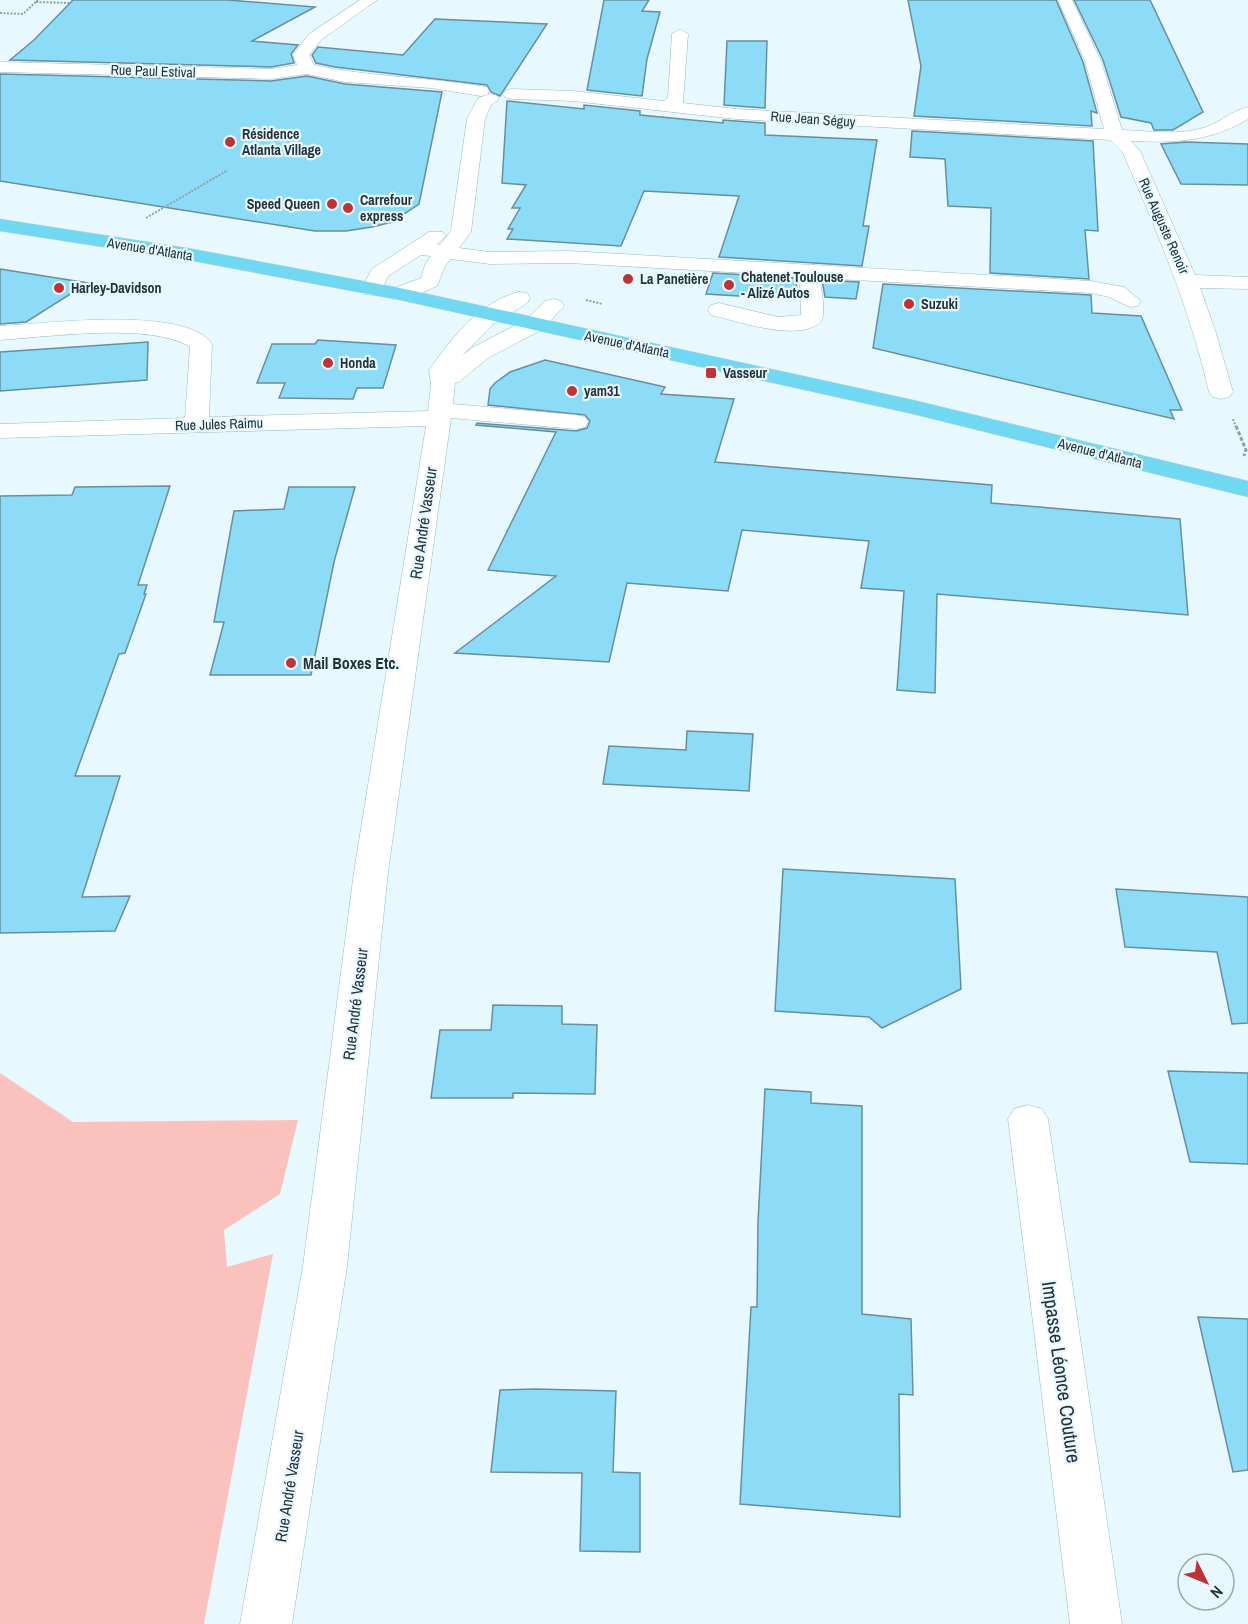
<svg xmlns="http://www.w3.org/2000/svg" width="1248" height="1624" font-family="'Archivo Narrow',sans-serif">
<style>
.green{fill:#fbc1bc}
.building{fill:#8cdcf8;stroke:#678f9d;stroke-width:1.5}
.lines{fill:none;stroke-linecap:round;stroke-linejoin:round}
.minor-casing{stroke:#92bbca;stroke-width:1}
.major-casing{stroke:#d3d6d7;stroke-width:1}
.path-far1{stroke:#91a1a8;stroke-width:2;stroke-dasharray:2 1.5;stroke-linecap:butt}
.path{stroke:#91a1a8;stroke-width:3;stroke-dasharray:4 2;stroke-linecap:butt}
.minor{fill:#fff;fill-rule:evenodd}
.major{fill:#71d8f2;fill-rule:evenodd}
.poi-dot{fill:#c13235;stroke:#e8f8ff;stroke-width:2}
.labels{text-anchor:middle;dominant-baseline:central;stroke-width:4.5;stroke-linejoin:round;paint-order:stroke}
.far-street-label{font-size:14px;fill:#233339;stroke:#e8f8ff}
.far-poi-label{font-size:14px;font-weight:bold;fill:#233339;stroke:#e8f8ff;text-anchor:start}
.street-label{font-size:16px;fill:#233339;stroke:#e8f8ff}
.poi-label{font-size:16px;font-weight:bold;fill:#233339;stroke:#e8f8ff;text-anchor:start}
.near-street-label{font-size:20px;fill:#233339;stroke:#e8f8ff}
</style>
<rect width="100%" height="100%" fill="#e8f8ff"/>
<!-- green -->
<polygon class="green" points="0,1073 73,1122 298,1120 280,1194 224,1230 227,1267 273,1254 204,1624 0,1624"/>
<!-- building -->
<g class="building">
<polygon points="73,0 228,0 315,7 252,41 298,45 291,54 294,63 271,67 10,60 34,40"/>
<polygon points="604,0 649,0 642,11 660,12 647,59 642,96 587,90"/>
<polygon points="908,0 1056,0 1083,62 1097,113 1091,111 1092,126 914,116 921,66"/>
<polygon points="1074,0 1150,0 1203,112 1173,130 1154,130 1151,123 1121,117 1103,60"/>
<polygon points="435,19 547,24 500,96 491,92 487,85 335,67 316,63 312,55 318,47 403,55"/>
<polygon points="727,41 767,41 765,108 724,105"/>
<polygon points="0,74 271,81 307,76 345,84 442,92 419,204 392,222 372,227 346,231 315,231 0,181"/>
<polygon points="507,101 584,109 584,105 640,111 640,115 723,123 723,120 765,123 765,135 877,140 863,226 869,226 862,266 719,257 739,196 644,191 621,246 507,239 513,229 508,229 520,208 512,208 526,185 502,183"/>
<polygon points="912,131 1093,141 1098,231 1085,230 1089,279 990,273 991,208 948,206 945,159 910,157"/>
<polygon points="1186,142 1248,144 1248,185 1181,184 1161,144"/>
<polygon points="0,269 88,283 26,322 0,324"/>
<polygon points="713,273 795,278 798,295 772,294 771,298 706,294"/>
<polygon points="822,280 859,282 856,299 825,297"/>
<polygon points="883,284 1091,295 1092,313 1141,316 1182,410 1170,410 1174,419 873,348"/>
<polygon points="318,340 396,345 383,388 357,388 353,399 279,398 285,383 257,383 272,344 315,344"/>
<polygon points="148,342 147,380 0,391 0,352"/>
<polygon points="545,360 665,387 661,394 734,399 715,462 992,485 991,503 1180,519 1188,615 937,594 935,693 897,690 904,591 861,588 869,541 742,530 728,591 627,583 609,662 455,653 556,576 488,570 556,432 476,425 477,423 576,431 587,428 590,421 585,415 488,405 490,389 495,383 510,372"/>
<polygon points="170,486 138,585 147,585 144,594 146,594 125,653 119,654 75,776 120,776 82,897 130,896 115,931 0,933 0,496 72,495 75,487"/>
<polygon points="289,487 355,487 334,562 311,675 210,675 224,622 214,622 234,511 284,509"/>
<polygon points="687,731 753,734 749,791 603,784 609,746 686,750"/>
<polygon points="783,869 955,879 961,989 882,1028 869,1017 775,1011"/>
<polygon points="1116,889 1248,897 1248,1023 1232,1024 1217,952 1125,947"/>
<polygon points="493,1005 562,1006 562,1024 597,1025 595,1094 513,1093 513,1098 431,1098 440,1030 491,1030"/>
<polygon points="1168,1071 1248,1073 1248,1164 1190,1162"/>
<polygon points="765,1089 811,1092 811,1103 862,1106 862,1314 911,1319 913,1395 899,1394 900,1517 740,1504 751,1307 757,1307 758,1222"/>
<polygon points="1198,1317 1248,1319 1248,1470 1233,1472"/>
<polygon points="535,1389 616,1391 613,1472 640,1473 640,1552 580,1551 582,1473 491,1472 500,1390"/>
</g>
<g class="lines">
<defs>
<g id="minor">
<path d="M 360,0 L 377,0 L 321,40 L 309,55 L 314,65 C 369,77 425,77 481,86 L 487,87 L 489,91 L 487,95 L 481,96 L 431,88 L 345,82 L 307,74 L 271,79 L 0,72 L 0,62 L 271,69 L 297,65 L 293,55 L 309,34 Z"/>
<path d="M 1058,0 L 1072,0 L 1101,61 L 1122,130 C 1149,131 1180,136 1206,127 C 1221,122 1233,110 1248,107 L 1248,119 C 1210,142 1174,143 1131,141 L 1140,151 L 1195,275 L 1248,277 L 1248,289 L 1200,288 L 1215,330 L 1233,392 L 1229,397 L 1221,399 L 1213,397 L 1209,392 C 1190,309 1157,231 1123,153 L 1110,140 L 736,119 L 573,101 L 512,99 L 506,98 L 503,94 L 506,90 L 512,89 L 573,91 L 664,101 L 668,98 L 672,34 L 680,29 L 688,34 L 683,103 L 736,109 L 1104,129 L 1085,61 Z"/>
<path d="M 490,94 L 496,95 L 499,99 L 491,105 L 485,119 L 471,232 L 459,248 L 490,252 L 569,251 L 1091,281 L 1124,287 L 1141,301 L 1138,306 L 1130,307 L 1109,297 L 1091,293 L 819,278 C 821,285 827,317 820,323 C 795,342 738,321 711,315 L 708,310 L 711,305 L 719,303 L 778,317 L 801,315 L 800,286 L 797,276 L 569,263 L 490,264 L 451,259 L 445,266 L 437,286 C 423,292 408,302 392,299 L 389,294 L 392,289 L 421,278 L 425,265 L 431,256 L 421,255 L 388,276 L 380,294 L 372,295 L 364,294 L 361,289 L 372,269 L 429,232 L 443,232 L 446,236 L 437,244 L 440,245 L 451,231 L 467,119 L 478,98 Z"/>
<path d="M 519,292 L 527,293 L 530,298 L 527,303 L 492,325 L 462,356 L 472,348 L 527,319 L 545,301 L 553,299 L 561,301 L 564,306 L 543,329 L 488,358 L 459,382 L 455,383 L 453,404 L 576,415 L 585,417 L 588,422 L 585,427 L 576,429 L 451,418 L 388,872 L 347,1266 L 292,1624 L 240,1624 L 303,1266 L 354,872 L 426,426 L 0,438 L 0,424 L 185,418 L 190,347 C 152,322 47,337 0,340 L 0,326 C 44,324 186,305 212,344 L 209,417 L 428,411 L 431,384 L 429,370 C 451,339 480,301 519,292 Z"/>
<polygon points="1028,1105 1042,1109 1048,1119 1122,1624 1070,1624 1008,1119 1014,1109"/>
</g>
<polygon id="major" points="0,219 193,249 400,288 913,400 1248,481 1248,497 913,414 400,300 193,261 0,231"/>
</defs>
<!-- minor casing -->
<use href="#minor" class="minor-casing"/>
<!-- major casing -->
<use href="#major" class="major-casing"/>
<!-- path-far1 -->
<g class="path-far1">
<polyline points="36,2 70,3"/>
<polyline points="0,13 23,14 38,0"/>
<polyline points="146,218 228,170"/>
<polyline points="586,300 602,304"/>
<polyline points="1233,419 1236,427"/>
</g>
<!-- path -->
<polyline class="path" points="1236,426 1246,450 1244,456"/>
<!-- minor -->
<use href="#minor" class="minor"/>
<!-- major -->
<use href="#major" class="major"/>
</g>
<!-- markers -->
<g class="poi-dot">
<circle cx="230" cy="142" r="6"/>
<circle cx="332" cy="204" r="6"/>
<circle cx="348" cy="208" r="6"/>
<circle cx="628" cy="279" r="6"/>
<circle cx="729" cy="285" r="6"/>
<circle cx="59" cy="288" r="6"/>
<circle cx="909" cy="304" r="6"/>
<circle cx="328" cy="363" r="6"/>
<rect x="705" y="367" width="12" height="12" rx="3"/>
<circle cx="572" cy="391" r="6"/>
<circle cx="291" cy="663" r="6"/>
</g>
<g class="labels">
<!-- far-street labels -->
<g class="far-street-label">
<text transform="translate(153 71) rotate(2)">Rue Paul Estival</text>
<text transform="translate(813 119) rotate(4)">Rue Jean Séguy</text>
<text transform="translate(1164 226) rotate(66)">Rue Auguste Renoir</text>
<text transform="translate(150 249) rotate(9)">Avenue d'Atlanta</text>
<text transform="translate(627 344) rotate(12)">Avenue d'Atlanta</text>
<text transform="translate(219 424) rotate(-2)">Rue Jules Raimu</text>
<text transform="translate(1100 453) rotate(14)">Avenue d'Atlanta</text>
</g>
<!-- far-poi labels -->
<g class="far-poi-label">
<text x="242" y="134">Résidence<tspan x="242" dy="16">Atlanta Village</tspan></text>
<text x="360" y="200">Carrefour<tspan x="360" dy="16">express</tspan></text>
<text x="320" y="204" text-anchor="end">Speed Queen</text>
<text x="741" y="277">Chatenet Toulouse<tspan x="741" dy="16">- Alizé Autos</tspan></text>
<text x="640" y="279">La Panetière</text>
<text x="71" y="288">Harley-Davidson</text>
<text x="921" y="304">Suzuki</text>
<text x="340" y="363">Honda</text>
<text x="723" y="373">Vasseur</text>
<text x="584" y="391">yam31</text>
</g>
<!-- street labels -->
<g class="street-label">
<text transform="translate(423 523) rotate(-82)">Rue André Vasseur</text>
<text transform="translate(355 1004) rotate(-83)">Rue André Vasseur</text>
<text transform="translate(289 1486) rotate(-81)">Rue André Vasseur</text>
</g>
<!-- poi labels -->
<g class="poi-label">
<text x="303" y="663">Mail Boxes Etc.</text>
</g>
<!-- near-street labels -->
<g class="near-street-label">
<text transform="translate(1062 1372) rotate(82)">Impasse Léonce Couture</text>
</g>
</g>
<!-- north arrow -->
<g transform="translate(1206 1582) rotate(133)"><circle r="28" fill="#e8f8ff" stroke="#99a9b0" stroke-width="1.5"/>
<path d="M0-4.5L10 22L0 15L-10 22Z" fill="#c13235"/>
<text y="-9" font-size="16" font-weight="bold" text-anchor="middle" fill="#233339">N</text>
</g>
</svg>
